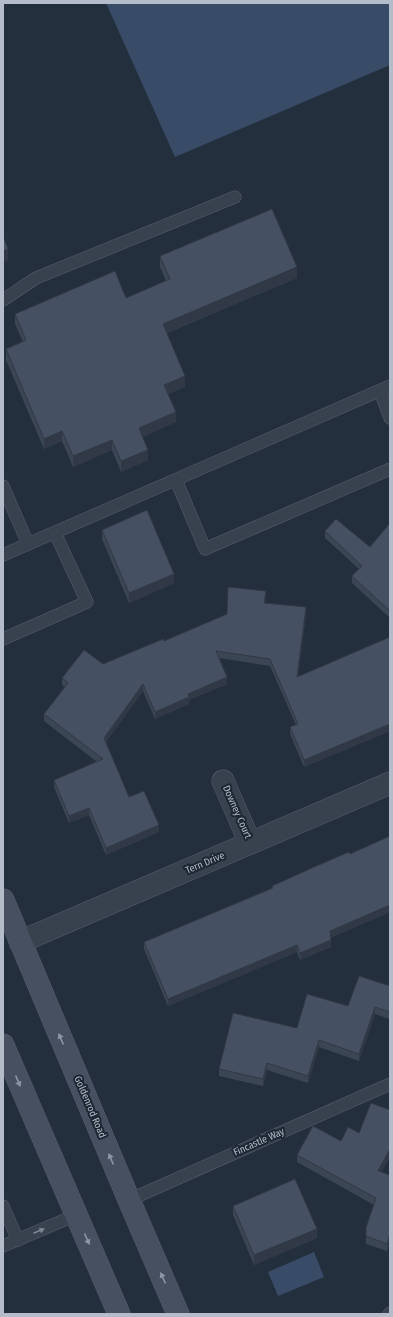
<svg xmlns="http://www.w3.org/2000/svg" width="393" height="1317" font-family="'Fira Sans Condensed',sans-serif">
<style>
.water{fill:#394c67}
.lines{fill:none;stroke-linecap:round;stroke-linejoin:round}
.service-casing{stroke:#565f6c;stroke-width:13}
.minor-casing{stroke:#565f6c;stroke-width:23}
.secondary-casing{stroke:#565f6c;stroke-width:23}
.service{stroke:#38414e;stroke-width:12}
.minor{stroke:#38414e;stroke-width:22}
.secondary{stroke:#465061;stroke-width:22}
.wall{fill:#3b4654}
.shaded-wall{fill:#303945}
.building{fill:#455162;stroke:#303945}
.oneway{fill:#8e96a5}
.oneway2{fill:#7c8592}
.labels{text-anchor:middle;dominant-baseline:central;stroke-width:4;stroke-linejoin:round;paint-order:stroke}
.street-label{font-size:10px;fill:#b4bcc9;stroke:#1d2633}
</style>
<rect width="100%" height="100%" fill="#242f3e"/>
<!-- water -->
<g class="water">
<polygon points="106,3 390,3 390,65 175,157"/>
<polygon points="314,1252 324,1277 278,1296 268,1272"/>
</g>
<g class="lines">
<defs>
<g id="service">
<polyline points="3,300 36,278 235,197"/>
<polyline points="380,391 390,418"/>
<polyline points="176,480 205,549 390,469"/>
<polyline points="3,486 28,544"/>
<polyline points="3,555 390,386"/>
<polyline points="3,639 87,602 55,533"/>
<polyline points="129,1200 390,1084"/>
<polyline points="3,1206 18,1240"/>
<polyline points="3,1246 76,1215"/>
<polyline points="389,1314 390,1313"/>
</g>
<g id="minor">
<polyline points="223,781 250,843"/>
<polyline points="20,942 390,783"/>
</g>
<g id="secondary">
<polyline points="3,900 129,1200 178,1314"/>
<polyline points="3,1045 119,1314"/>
</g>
</defs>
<!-- service casing -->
<use href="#service" class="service-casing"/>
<!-- minor casing -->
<use href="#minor" class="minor-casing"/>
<!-- secondary casing -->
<use href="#secondary" class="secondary-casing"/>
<!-- service -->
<use href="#service" class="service"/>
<!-- minor -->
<use href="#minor" class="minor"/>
<!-- secondary -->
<use href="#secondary" class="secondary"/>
</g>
<!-- wall -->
<g class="wall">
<polygon points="160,256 297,278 167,333 185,387 168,394 176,422 142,437 148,460 121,472 112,450 73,467 62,441 44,449 6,360 6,349 23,342 15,324 15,314 126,298 166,281 160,267"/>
<polygon points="390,523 390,618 352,583 352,576 359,569 325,538 325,531 370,547"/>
<polygon points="102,530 174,583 129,603 102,539"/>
<polygon points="266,598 265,603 306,614 298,677 390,637 390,731 304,767 290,734 290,727 296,725 270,666 219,658 227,684 189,700 189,704 155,719 143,691 106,742 129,797 159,832 106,855 89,815 69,823 54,787 54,780 97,762 44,721 44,714 65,688 62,685 62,678 103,664 164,641"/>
<polygon points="390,836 390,912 330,938 331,947 300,960 297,952 168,1006 144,949 144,942 272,888 272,886 350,854"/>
<polygon points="390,986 390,1019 375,1014 359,1061 319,1047 308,1083 267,1070 263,1086 219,1076 219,1069 297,1028"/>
<polygon points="359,1133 381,1172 390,1175 390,1242 387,1251 366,1244 366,1228 374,1205 297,1162 297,1155 341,1141"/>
<polygon points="233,1206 317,1238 254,1265 233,1215"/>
</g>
<!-- shaded-wall -->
<g class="shaded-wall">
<polygon points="8,249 8,260 3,262 3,251"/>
<polygon points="297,267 297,278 163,334 163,324"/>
<polygon points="185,376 185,387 164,396 164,385"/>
<polygon points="176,412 176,422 139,439 139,428"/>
<polygon points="62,431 62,441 44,449 44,439"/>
<polygon points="112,440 112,450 73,467 73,456"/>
<polygon points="148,450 148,460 121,472 121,461"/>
<polygon points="174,574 174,583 129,603 129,593"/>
<polygon points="306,607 306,614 297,684 297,677"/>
<polygon points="227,677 227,684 189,700 189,704 155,719 155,712 188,694"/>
<polygon points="143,684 143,691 104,745 104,738"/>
<polygon points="390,724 390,731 304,767 304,760"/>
<polygon points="89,808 89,815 69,823 69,816"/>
<polygon points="159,825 159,832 106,855 106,848"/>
<polygon points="390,905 390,912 330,938 330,931"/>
<polygon points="331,940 331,947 300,960 300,953"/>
<polygon points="297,945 297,952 168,1006 168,999"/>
<polygon points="375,1007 375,1014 359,1061 359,1054"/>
<polygon points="319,1040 319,1047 308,1083 308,1076"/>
<polygon points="267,1063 267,1070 263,1086 263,1079"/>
<polygon points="390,1149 390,1157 378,1179 378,1171"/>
<polygon points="317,1229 317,1238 254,1265 254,1255"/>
<polygon points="390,1234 390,1242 387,1251 387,1244"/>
</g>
<!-- building -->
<g class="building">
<polygon points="272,209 297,267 163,324 185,376 164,385 176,412 139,428 148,450 121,461 112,440 73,456 62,431 44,439 6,349 26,340 15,314 115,271 126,298 170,279 160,256"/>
<polygon points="3,236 8,249 3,251"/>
<polygon points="147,510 174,574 129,593 102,530"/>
<polygon points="336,519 370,547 390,523 390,611 352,576 362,566 325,531"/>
<polygon points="228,587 266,591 264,603 306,607 297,677 390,637 390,724 304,760 290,727 298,724 270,659 216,651 227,677 188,694 189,697 155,712 143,684 104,738 129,797 144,791 159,825 106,848 89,808 69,816 54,780 103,759 44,714 68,683 62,678 84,650 103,664 163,639 164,641 227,614"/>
<polygon points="390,836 390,905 330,931 331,940 300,953 297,945 168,999 144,942 273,888 272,886 314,867 349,852 350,854"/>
<polygon points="359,976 390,986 390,1012 375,1007 359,1054 319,1040 308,1076 267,1063 263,1079 219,1069 233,1013 297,1028 307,994 348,1006"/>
<polygon points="371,1103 390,1110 390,1149 378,1171 390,1175 390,1234 387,1244 366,1236 366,1228 376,1198 297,1155 313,1126 341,1141 348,1127 359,1133"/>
<polygon points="295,1179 317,1229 254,1255 233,1206"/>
</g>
<!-- one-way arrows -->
<defs><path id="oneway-solid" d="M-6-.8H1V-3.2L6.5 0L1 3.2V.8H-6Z"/></defs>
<g class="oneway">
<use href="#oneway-solid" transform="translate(61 1039) rotate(-113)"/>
<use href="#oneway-solid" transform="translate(18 1081) rotate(67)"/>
<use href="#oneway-solid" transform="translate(111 1159) rotate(-113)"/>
<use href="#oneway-solid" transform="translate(87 1239) rotate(66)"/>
<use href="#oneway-solid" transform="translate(163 1278) rotate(-114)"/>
</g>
<use class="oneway2" href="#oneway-solid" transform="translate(39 1231) rotate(-23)"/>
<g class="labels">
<!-- street labels -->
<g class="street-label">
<text transform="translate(237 812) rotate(66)">Downey Court</text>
<text transform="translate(205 863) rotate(-23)">Tern Drive</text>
<text transform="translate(90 1107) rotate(67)">Goldenrod Road</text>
<text transform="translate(259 1142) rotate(-24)">Fincastle Way</text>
</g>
</g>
<!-- border -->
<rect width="393" height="1317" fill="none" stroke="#b4bcc9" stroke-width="8"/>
</svg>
